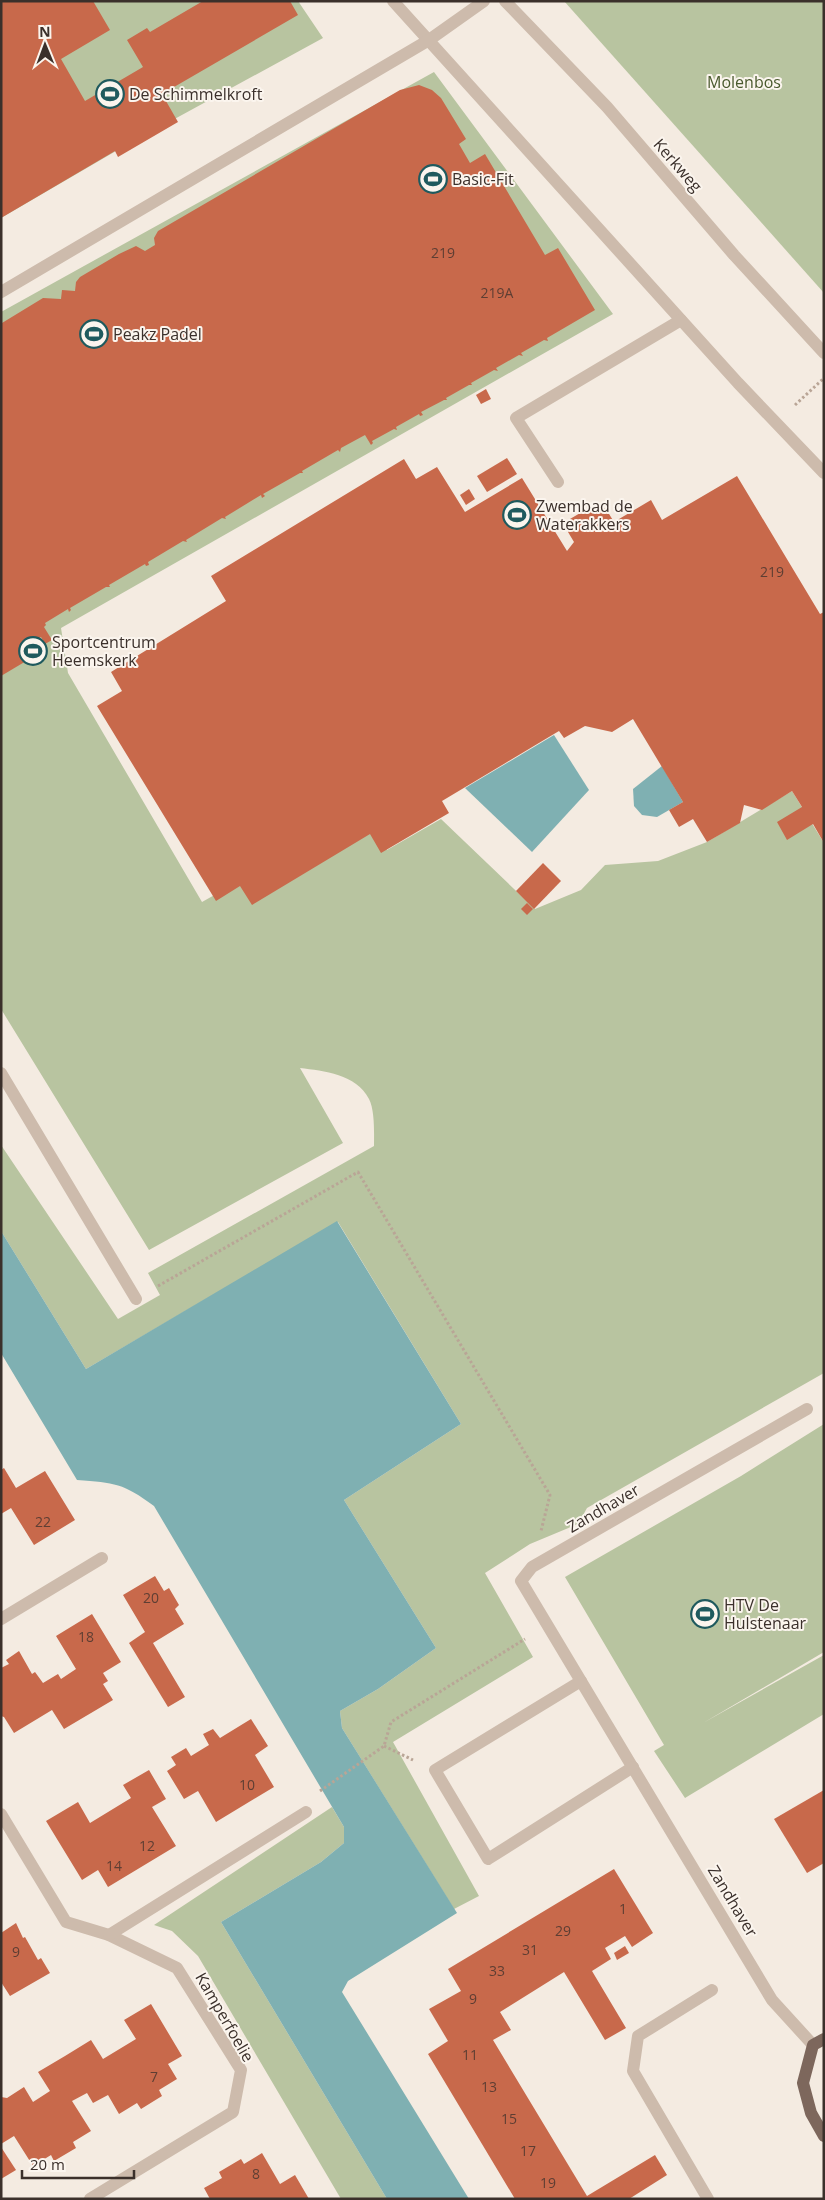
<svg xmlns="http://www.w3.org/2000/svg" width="825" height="2200" font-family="'Open Sans',sans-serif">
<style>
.green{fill:#b8c4a0}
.water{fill:#7fb0b2}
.building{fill:#c8694b}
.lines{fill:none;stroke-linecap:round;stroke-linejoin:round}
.path{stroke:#b9a596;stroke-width:3;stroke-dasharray:2.5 2.5;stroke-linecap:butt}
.minor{stroke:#cdbbac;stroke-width:12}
.major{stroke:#7d675c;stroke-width:12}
.labels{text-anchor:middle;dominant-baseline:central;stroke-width:4;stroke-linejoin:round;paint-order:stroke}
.number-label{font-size:14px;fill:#5e3e33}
.park-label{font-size:16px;fill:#4a5a2e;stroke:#fbf5ee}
.poi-label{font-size:16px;fill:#3b302b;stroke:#fbf5ee;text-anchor:start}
.street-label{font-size:16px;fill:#3b302b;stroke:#fbf5ee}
</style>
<rect width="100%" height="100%" fill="#f4ebe1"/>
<!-- green -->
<g class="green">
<polygon points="1,1 298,1 323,38 116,151 1,218"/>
<polygon points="564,1 824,1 824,293"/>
<path d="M 434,72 L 613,314 L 61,628 L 68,673 L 202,902 L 218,893 L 373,828 L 387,850 L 441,819 L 535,909 L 581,890 L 605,865 L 658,861 L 707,842 L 792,791 L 824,843 L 824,1373 L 587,1508 L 578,1524 L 530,1544 L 485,1573 L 533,1657 L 393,1742 L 479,1896 L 454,1909 L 342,1728 L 340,1711 L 378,1689 L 436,1648 L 344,1500 L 461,1424 L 338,1222 L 86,1369 L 1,1231 L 1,1145 L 118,1319 L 160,1295 L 148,1273 L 374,1146 C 374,1132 375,1111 369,1099 C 356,1074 324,1071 300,1068 L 343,1143 L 149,1250 L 1,1009 L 1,312 Z"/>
<polygon points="824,1424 824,1652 703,1723 824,1655 824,1714 685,1798 654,1751 664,1745 565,1577 741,1476"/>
<polygon points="332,1807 344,1827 344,1843 321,1862 221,1922 387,2199 341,2199 198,1956 172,1931 154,1925"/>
</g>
<!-- water -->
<g class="water">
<polygon points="554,735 589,790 532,852 465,788"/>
<polygon points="662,766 683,802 657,817 642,815 634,806 633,789"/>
<path d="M 337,1221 L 461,1424 L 344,1500 L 436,1648 L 378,1689 L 340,1711 L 342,1728 L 457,1913 L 348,1981 L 342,1992 L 469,2199 L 387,2199 L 221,1922 L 321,1862 L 344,1843 L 344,1827 L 154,1506 C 123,1483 115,1483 77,1480 L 1,1353 L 1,1231 L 86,1369 Z"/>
</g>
<!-- building -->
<g class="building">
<polygon points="1,1 93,1 110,30 61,59 85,101 143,67 127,40 147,28 150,32 203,1 290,1 298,15 162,94 178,122 118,157 115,151 1,218"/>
<polygon points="419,85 432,90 441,98 466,139 459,144 470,163 485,154 545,255 558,248 595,310 547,338 548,341 544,340 521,353 523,356 519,355 496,368 498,371 494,370 471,383 472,385 469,385 446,398 447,400 444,400 421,412 423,415 420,416 419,414 396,427 397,430 394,429 372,441 373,443 371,445 365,435 341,448 340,452 338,450 302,471 303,473 300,473 263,494 265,496 262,498 261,495 225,517 226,519 222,518 186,540 187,542 183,541 148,562 149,565 146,566 145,564 109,585 110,587 106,587 70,608 71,610 69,612 68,609 45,623 46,625 44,627 52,640 45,644 41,637 36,640 43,651 1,676 2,323 43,298 61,299 62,290 75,291 76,282 80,277 119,254 136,246 145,251 155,245 154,238 158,231 400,90"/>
<polygon points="486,389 491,399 481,404 476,395"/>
<polygon points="507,458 517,474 487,492 477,476"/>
<polygon points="404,459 416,479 437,467 465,512 522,478 567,551 574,542 568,532 570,519 592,506 606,509 614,522 651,500 662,520 737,476 820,614 824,612 824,843 813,824 787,840 777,822 802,807 792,791 762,810 744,805 740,823 707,842 693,819 679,827 669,810 683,802 633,719 612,732 585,726 564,738 559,731 442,801 449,813 381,853 370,834 252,905 240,886 216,901 97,706 122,691 111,672 226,601 211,576"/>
<polygon points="469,489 475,499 466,505 460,495"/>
<polygon points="543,863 561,881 534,909 516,891"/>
<polygon points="527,903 533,909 527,915 521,909"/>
<polygon points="4,1468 16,1488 45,1471 75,1520 34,1545 11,1508 1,1514 1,1470"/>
<polygon points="155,1576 164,1591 169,1588 179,1605 175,1609 184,1624 153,1643 185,1697 168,1707 129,1643 145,1632 123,1595"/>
<polygon points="92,1614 121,1662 103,1673 108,1681 103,1684 113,1700 64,1729 52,1710 14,1733 4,1717 1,1716 1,1668 9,1664 6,1660 19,1651 32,1674 35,1672 43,1683 58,1674 61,1679 76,1669 56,1636"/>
<polygon points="251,1719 268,1746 255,1755 274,1787 216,1822 198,1791 184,1799 167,1771 176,1765 171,1757 186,1748 191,1756 209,1745 203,1734 213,1729 220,1738"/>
<polygon points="149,1770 166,1799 152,1807 176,1846 108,1887 98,1870 82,1880 46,1821 78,1802 90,1823 131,1798 123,1785"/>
<polygon points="824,1790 824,1863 807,1873 774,1819"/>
<polygon points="614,1869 653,1933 632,1947 625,1936 605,1948 611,1959 592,1971 626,2028 605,2040 564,1972 500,2012 511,2030 493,2040 587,2196 655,2155 667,2175 629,2199 515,2199 428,2054 448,2041 429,2009 461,1991 448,1969"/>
<polygon points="16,1923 23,1938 25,1937 38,1960 41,1958 50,1973 10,1996 1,1982 1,1933"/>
<polygon points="625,1946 629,1953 617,1960 614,1953"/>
<polygon points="151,2004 182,2056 168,2064 177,2079 159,2090 162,2096 141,2109 137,2103 119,2114 108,2095 93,2103 87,2093 72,2101 91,2131 73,2142 76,2148 54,2161 51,2155 33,2166 14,2136 1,2144 1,2097 7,2098 24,2087 33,2102 50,2091 38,2072 65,2056 91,2040 103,2059 136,2039 124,2020"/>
<polygon points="1,2147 16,2170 1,2179"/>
<polygon points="262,2153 280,2184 295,2175 309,2199 210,2199 204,2188 222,2178 219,2172 241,2159 244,2164"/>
</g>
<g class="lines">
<!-- path -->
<g class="path">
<polyline points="795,405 823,379"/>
<polyline points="158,1286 358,1172 550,1495 541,1531"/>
<polyline points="384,1746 413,1760"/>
<polyline points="320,1791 384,1746 391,1722 525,1639"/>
</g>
<!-- minor -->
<g class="minor">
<polyline points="393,1 738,383 824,473"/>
<polyline points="505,1 607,107 734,255 824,353"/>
<polyline points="1,292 429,40 484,1"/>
<polyline points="558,482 516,418 681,320"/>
<polyline points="1,1073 136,1299"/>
<polyline points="807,1409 532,1567 521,1581 772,2000 813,2045"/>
<polyline points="1,1619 102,1558"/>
<polyline points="581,1681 435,1770 488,1859 633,1767"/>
<polyline points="1,1814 66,1922 109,1935 177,1968 241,2070 233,2112 90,2199"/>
<polyline points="109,1935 306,1812"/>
<polyline points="708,2199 633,2071 638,2036 712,1990"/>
</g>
<!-- major -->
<polyline class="major" points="824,2039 813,2045 803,2083 811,2113 824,2136"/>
</g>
<!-- icons -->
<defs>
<symbol id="stadium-ring" viewBox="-11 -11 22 22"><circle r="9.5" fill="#fbf5ee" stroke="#1f5a5e" stroke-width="1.5"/><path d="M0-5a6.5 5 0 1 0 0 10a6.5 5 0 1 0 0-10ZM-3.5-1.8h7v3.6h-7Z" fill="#1f5a5e"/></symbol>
</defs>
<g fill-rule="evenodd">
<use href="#stadium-ring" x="94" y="78" width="32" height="32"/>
<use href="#stadium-ring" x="417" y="163" width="32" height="32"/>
<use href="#stadium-ring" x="78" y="318" width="32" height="32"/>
<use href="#stadium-ring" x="501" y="499" width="32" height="32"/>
<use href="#stadium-ring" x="17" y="635" width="32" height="32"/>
<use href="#stadium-ring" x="689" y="1598" width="32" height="32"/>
</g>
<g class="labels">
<!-- number labels -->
<g class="number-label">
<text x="443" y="252">219</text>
<text x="497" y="292">219A</text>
<text x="772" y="571">219</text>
<text x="43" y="1521">22</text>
<text x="151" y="1597">20</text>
<text x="86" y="1636">18</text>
<text x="247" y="1784">10</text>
<text x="147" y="1845">12</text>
<text x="114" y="1865">14</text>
<text x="623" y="1908">1</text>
<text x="563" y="1930">29</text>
<text x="530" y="1949">31</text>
<text x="16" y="1951">9</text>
<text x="497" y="1970">33</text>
<text x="473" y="1998">9</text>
<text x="470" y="2054">11</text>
<text x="154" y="2076">7</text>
<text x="489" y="2086">13</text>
<text x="509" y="2118">15</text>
<text x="528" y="2150">17</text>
<text x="256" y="2173">8</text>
<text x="548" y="2182">19</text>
</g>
<!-- park labels -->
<g class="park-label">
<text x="744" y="82">Molenbos</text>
</g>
<!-- poi labels -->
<g class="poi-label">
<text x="129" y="94">De Schimmelkroft</text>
<text x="452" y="179">Basic-Fit</text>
<text x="113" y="334">Peakz Padel</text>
<text x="536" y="506">Zwembad de<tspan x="536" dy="18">Waterakkers</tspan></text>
<text x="52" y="642">Sportcentrum<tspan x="52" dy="18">Heemskerk</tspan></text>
<text x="724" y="1605">HTV De<tspan x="724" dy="18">Hulstenaar</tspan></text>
</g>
<!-- street labels -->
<g class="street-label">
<text transform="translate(678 165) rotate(49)">Kerkweg</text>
<text transform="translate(603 1508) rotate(-30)">Zandhaver</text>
<text transform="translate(733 1901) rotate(59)">Zandhaver</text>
<text transform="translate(225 2017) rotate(60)">Kamperfoelie</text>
</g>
</g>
<!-- border -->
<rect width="825" height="2200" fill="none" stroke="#3b302b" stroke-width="5"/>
<!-- north arrow -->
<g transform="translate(45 45) rotate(359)" stroke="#fbf5ee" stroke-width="4" paint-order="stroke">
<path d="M0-4L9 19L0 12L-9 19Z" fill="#3b302b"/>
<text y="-8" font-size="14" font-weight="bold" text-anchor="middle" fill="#3b302b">N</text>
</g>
<!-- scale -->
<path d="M22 2170v8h112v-8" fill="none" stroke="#3b302b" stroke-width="2.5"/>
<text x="30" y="2170" font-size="15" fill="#3b302b" stroke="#fbf5ee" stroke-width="4" paint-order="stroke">20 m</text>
</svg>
